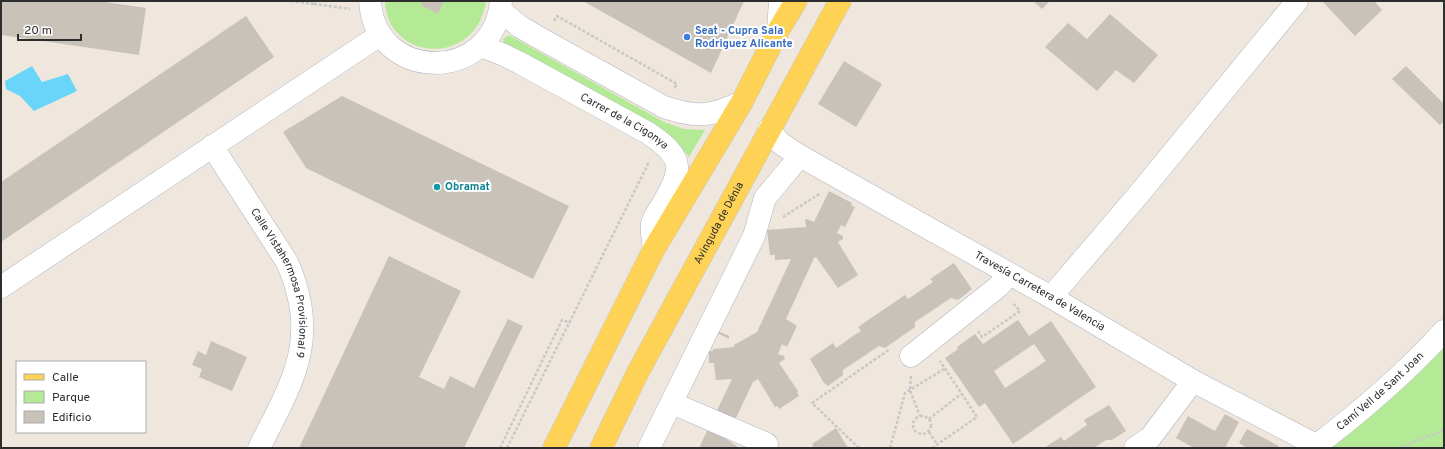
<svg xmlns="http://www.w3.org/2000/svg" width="1445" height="449" font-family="Overpass,sans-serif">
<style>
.green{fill:#b4ea96}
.water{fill:#69d6f9}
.building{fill:#c8c2b9;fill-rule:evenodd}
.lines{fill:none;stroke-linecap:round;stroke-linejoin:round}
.minor-casing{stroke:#b2b5c1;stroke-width:23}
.major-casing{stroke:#c8c8c8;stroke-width:23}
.path{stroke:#c8c8c8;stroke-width:2.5;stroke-dasharray:3 2;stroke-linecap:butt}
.minor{stroke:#fff;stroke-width:22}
.major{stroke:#fdd255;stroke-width:22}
.shop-dot{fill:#3f7fe0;stroke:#fff;stroke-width:1.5}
.culture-dot{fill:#0f9aa8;stroke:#fff;stroke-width:1.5}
.labels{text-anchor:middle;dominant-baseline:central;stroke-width:4;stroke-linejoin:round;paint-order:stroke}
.shop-label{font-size:11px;font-weight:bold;fill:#366cbe;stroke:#fff;text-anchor:start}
.street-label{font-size:11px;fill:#2d2d2d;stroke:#fff}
.culture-label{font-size:11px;font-weight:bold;fill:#0d838f;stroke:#fff;text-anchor:start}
</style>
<rect width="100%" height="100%" fill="#efe7de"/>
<!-- green -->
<g class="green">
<path d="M 385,1 L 486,1 L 486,2 C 474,70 386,59 385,1 Z"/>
<polygon points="509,35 664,122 684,129 705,130 689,157 679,145 659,132 504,44 503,39"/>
<polygon points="1444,341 1444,448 1326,448"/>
</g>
<!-- water -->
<polygon class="water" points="32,66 42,82 68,74 77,91 34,111 20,96 6,89 5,81"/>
<!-- building -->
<g class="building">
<polygon points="1,1 98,1 146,8 139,55 1,35"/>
<polygon points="423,1 444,1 438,14 421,5"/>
<polygon points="583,1 744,1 711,73"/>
<polygon points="1033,1 1050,1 1042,9"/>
<polygon points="1322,1 1374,1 1382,10 1355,36"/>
<polygon points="1110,14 1158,55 1134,83 1116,70 1097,91 1045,47 1068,23 1087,39"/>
<polygon points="246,16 274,57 1,242 1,182"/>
<polygon points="844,61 882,84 856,127 818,104"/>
<polygon points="1406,66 1444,104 1444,121 1440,125 1392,79"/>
<polygon points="342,96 569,206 533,279 306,168 283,132"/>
<polygon points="829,191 852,203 851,205 855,207 845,227 841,225 837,233 843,236 843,239 838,242 858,275 838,288 816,257 814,258 786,319 797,326 787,347 782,344 778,354 784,356 785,359 779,363 798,391 797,392 799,396 779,409 777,406 775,407 758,379 753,382 726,439 737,446 736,448 699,448 732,379 716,380 714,363 709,363 709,351 713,351 713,349 734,347 734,345 757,332 791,259 775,260 775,255 770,255 767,230 806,227 805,220 807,219 814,222"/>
<polygon points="389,256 461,291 419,377 444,389 450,376 474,388 508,319 523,326 464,448 299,448"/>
<polygon points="954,263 972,289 958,300 951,298 915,322 915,327 885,348 879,346 843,370 843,375 828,386 824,383 810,359 833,343 836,348 856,334 861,331 858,327 905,295 908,299 933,282 930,279"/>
<path d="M 1018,320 L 1029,336 L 1051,321 L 1096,387 L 1013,444 L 985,403 L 979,407 L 945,358 L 958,349 L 957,347 L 975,334 L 983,344 ZM 1034,344 L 1046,361 L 1005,388 L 994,371 Z"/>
<polygon points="718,331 729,336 729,339 717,333"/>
<polygon points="211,341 247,357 232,391 199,377 202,369 192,365 198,351 206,355"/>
<polygon points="1109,405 1126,431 1112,440 1106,440 1094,448 1044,448 1061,437 1064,441 1087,425 1084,420"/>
<polygon points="1225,414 1239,422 1225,448 1194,448 1176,438 1188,416 1215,431"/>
<polygon points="836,428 848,448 814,448 812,444"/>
<polygon points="1247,429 1279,446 1278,448 1247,448 1239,443"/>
</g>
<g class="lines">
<defs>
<g id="minor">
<path d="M 370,1 C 375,83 494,84 501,1"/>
<path d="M 500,10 L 519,26 L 536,36 L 664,107 C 697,118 710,117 742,102"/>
<polyline points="778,31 780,1"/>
<path id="s1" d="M 481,46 L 504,55 L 520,63 L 648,133 C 687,159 682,170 661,207 C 658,212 653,218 652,224 C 651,231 653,241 654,249"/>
<path id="s2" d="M 769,129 L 780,143 L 800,156 L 1051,297 L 1193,381 L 1316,445"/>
<path id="s3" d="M 212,146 L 287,262 C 321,339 293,381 259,448"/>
<polyline points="1,287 380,35"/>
<polyline points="1051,297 1144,188 1297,1"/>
<polyline points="911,356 999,286 1009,274"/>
<polyline points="672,403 767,444"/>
<polyline points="649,448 754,236 765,198 800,156"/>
<polyline points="1135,448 1150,438 1193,381"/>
<path id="s4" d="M 1313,448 C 1359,413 1405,374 1444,331"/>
</g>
<g id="major">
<polyline points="554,448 654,249 742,102 778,31 796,1"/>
<path id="s5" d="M 601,448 L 638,372 L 840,1"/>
</g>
</defs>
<!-- minor casing -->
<use href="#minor" class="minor-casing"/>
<!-- major casing -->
<use href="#major" class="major-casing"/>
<!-- path -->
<g class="path">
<polyline points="291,1 314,4 315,1"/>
<polyline points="314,4 350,9"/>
<polyline points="554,21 557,16 677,84 674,88"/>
<polyline points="783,217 821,193"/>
<polyline points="978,331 982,337 1020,311 1012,302"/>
<polyline points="911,376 910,390 920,416"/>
<circle cx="922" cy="425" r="9"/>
<polyline points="929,419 961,394"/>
<polyline points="929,432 937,444"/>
<polyline points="500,448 562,320 570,323"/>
<polyline points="507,448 649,162"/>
<polyline points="859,448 812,403 890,349"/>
<polyline points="890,448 905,393 944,369"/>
<polyline points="932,448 977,417 940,361"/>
<polyline points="1399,448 1444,430"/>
</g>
<!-- minor -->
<use href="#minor" class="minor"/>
<!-- major -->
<use href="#major" class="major"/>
</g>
<!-- markers -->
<circle class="shop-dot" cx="687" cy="37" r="4"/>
<circle class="culture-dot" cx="437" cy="187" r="4"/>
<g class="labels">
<!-- shop labels -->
<g class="shop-label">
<text x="695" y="31">Seat - Cupra Sala<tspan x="695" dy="13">Rodriguez Alicante</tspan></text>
</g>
<!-- street labels -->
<g class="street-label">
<text stroke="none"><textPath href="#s1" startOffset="162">Carrer de la Cigonya</textPath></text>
<text stroke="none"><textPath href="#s5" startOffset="254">Avinguda de Dénia</textPath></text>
<text stroke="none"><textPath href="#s3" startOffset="156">Calle Vistahermosa Provisional 9</textPath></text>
<text stroke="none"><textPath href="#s2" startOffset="317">Travesía Carretera de Valencia</textPath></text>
<text stroke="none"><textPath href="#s4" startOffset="88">Camí Vell de Sant Joan</textPath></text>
</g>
<!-- culture labels -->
<g class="culture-label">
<text x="445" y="187">Obramat</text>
</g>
</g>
<!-- border -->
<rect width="1445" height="449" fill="none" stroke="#2d2d2d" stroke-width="4"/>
<!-- legend -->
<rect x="16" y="361" width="130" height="72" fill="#ffffff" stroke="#ababab"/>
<rect x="24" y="374" width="20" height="6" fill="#fdd255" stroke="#ababab"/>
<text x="52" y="381" font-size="12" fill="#2d2d2d">Calle</text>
<rect x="24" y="391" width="20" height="12" fill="#b4ea96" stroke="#ababab"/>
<text x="52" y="401" font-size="12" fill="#2d2d2d">Parque</text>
<rect x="24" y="411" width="20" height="12" fill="#c8c2b9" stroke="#ababab"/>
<text x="52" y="421" font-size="12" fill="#2d2d2d">Edificio</text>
<!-- scale -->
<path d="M18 34v6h63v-6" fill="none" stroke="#2d2d2d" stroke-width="2"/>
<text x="24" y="34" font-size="12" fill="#2d2d2d" stroke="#ffffff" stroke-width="3" paint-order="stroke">20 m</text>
</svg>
